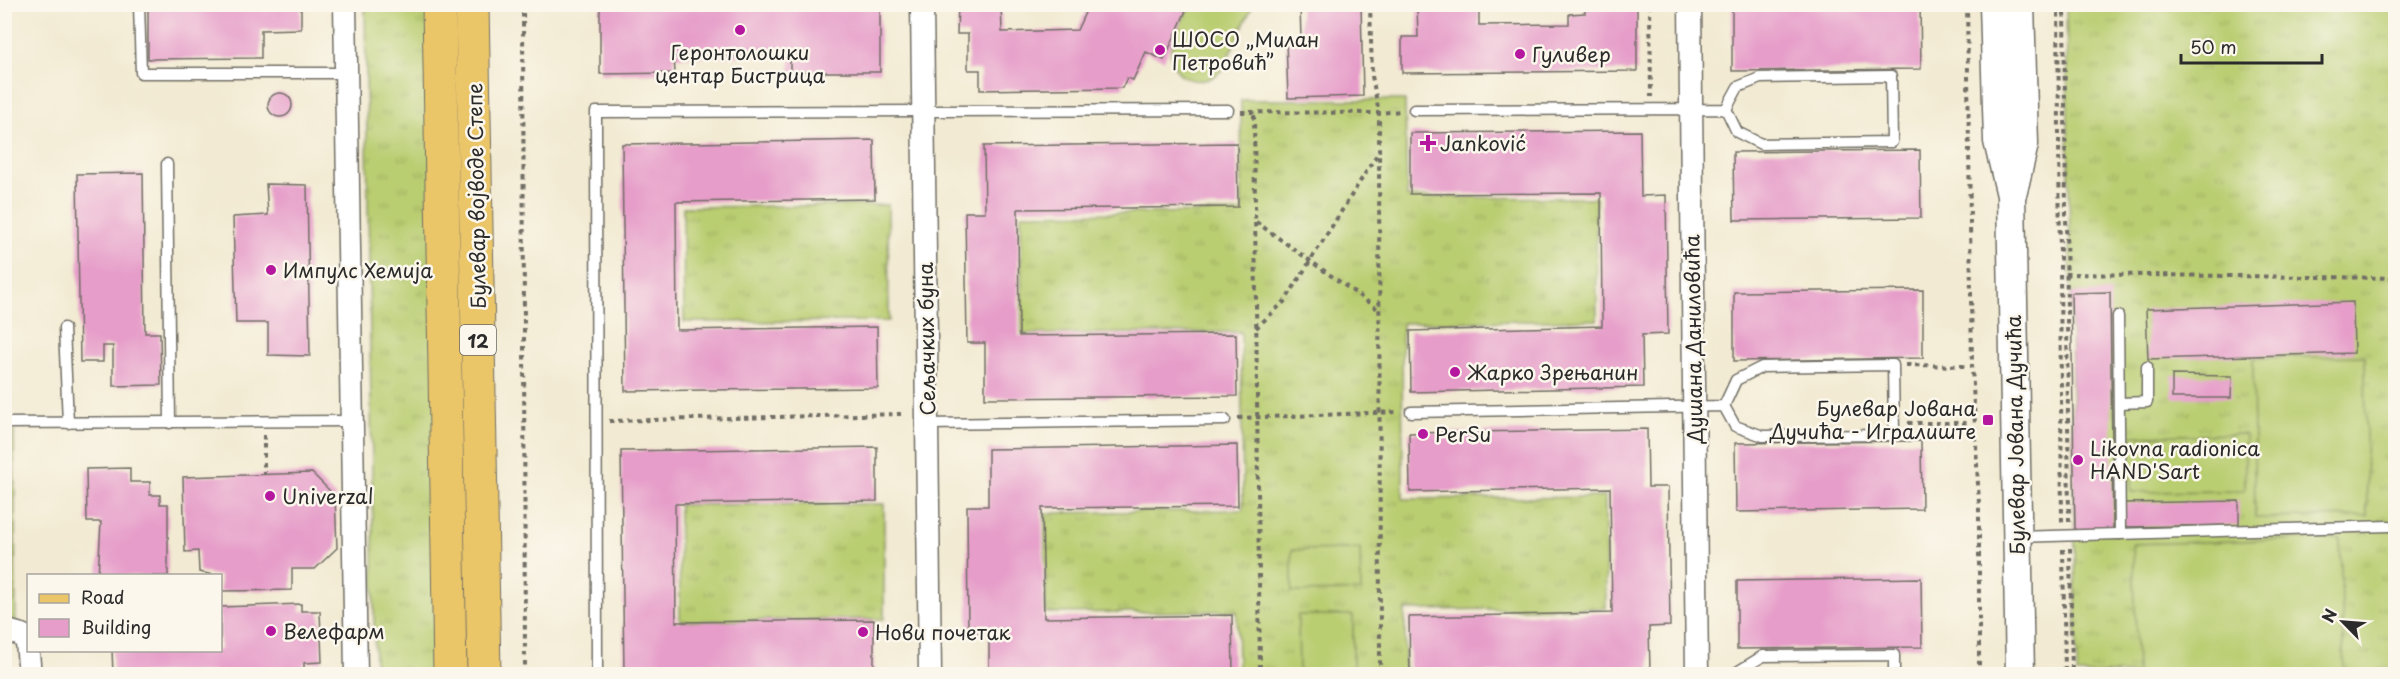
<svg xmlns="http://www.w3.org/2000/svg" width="2400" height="679" font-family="'Playpen Sans',sans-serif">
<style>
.grass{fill:url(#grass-tufts);stroke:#727c4e;stroke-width:1.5}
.garden{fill:url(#garden-furrows);stroke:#727c4e;stroke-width:1.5}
.pitch{fill:#b9cd71;stroke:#727c4e;stroke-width:1.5}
.building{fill:#e69dc9}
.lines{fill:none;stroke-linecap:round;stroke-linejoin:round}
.service-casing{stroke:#716e65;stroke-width:13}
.minor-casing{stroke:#716e65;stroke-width:25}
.tertiary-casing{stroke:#716e65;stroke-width:31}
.primary-casing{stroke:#716e65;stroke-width:35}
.path{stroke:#716e65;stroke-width:4;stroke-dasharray:4.5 4.5;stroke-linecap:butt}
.service{stroke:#fff;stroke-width:10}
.minor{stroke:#fff;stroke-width:22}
.tertiary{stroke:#fff;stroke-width:28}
.primary{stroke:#ebc669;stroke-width:33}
.poi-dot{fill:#b5179e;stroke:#fbf7ec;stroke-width:2}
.labels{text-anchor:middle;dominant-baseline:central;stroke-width:5;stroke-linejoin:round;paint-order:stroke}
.shield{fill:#fbf7ec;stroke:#696865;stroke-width:1.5}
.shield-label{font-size:18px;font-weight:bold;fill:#2b2b2b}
.poi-label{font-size:20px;fill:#2b2b2b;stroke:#fbf7ec;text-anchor:start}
.street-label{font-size:20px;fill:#2b2b2b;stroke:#fbf7ec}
</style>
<defs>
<pattern id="grass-tufts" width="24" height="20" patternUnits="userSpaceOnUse" patternTransform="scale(1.5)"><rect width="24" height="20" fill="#b9cd71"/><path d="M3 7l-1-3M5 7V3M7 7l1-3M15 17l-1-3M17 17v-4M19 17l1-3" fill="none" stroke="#9fb062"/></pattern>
<pattern id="garden-furrows" width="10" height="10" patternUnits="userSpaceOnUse" patternTransform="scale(1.5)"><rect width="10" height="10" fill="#b9cd71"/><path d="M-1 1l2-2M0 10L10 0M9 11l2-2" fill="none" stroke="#9fb062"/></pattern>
</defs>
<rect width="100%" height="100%" fill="#fbf7ec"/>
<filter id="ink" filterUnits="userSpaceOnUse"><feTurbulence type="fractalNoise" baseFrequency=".0167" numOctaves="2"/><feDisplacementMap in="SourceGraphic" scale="12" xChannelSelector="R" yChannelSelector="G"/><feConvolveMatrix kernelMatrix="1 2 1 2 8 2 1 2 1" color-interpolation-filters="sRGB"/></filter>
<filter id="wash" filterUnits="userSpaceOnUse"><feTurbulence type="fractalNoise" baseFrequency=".008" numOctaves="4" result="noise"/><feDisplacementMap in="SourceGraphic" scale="24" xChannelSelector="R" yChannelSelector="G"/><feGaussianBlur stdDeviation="1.35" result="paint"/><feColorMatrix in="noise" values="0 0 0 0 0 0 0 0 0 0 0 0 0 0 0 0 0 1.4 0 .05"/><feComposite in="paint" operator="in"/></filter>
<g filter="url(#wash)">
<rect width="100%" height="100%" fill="#f2ead2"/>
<!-- grass -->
<g class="grass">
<polygon points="365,5 433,5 446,674 375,674"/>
<polygon points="2066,5 2395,5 2395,674 2077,674"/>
<polygon points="1241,100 1405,100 1407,197 1596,198 1597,320 1402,323 1403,499 1605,497 1606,608 1405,610 1405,674 1238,674 1237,611 1046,613 1045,513 1243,510 1241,332 1022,334 1021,214 1242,212"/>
<polygon points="888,205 889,321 684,322 683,207"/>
<polygon points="884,504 884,619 680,621 679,505"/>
</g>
<!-- garden -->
<polygon class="garden" points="4,431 14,431 16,625 5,625"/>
<!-- pitch -->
<g class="pitch">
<path d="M 1191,4 L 1253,5 L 1223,68 C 1207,90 1172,82 1171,53 C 1171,37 1184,19 1191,4 Z"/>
<polygon points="2365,356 2367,516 2255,518 2253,358"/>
<polygon points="2245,434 2245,491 2131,492 2131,436"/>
<polygon points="2340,538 2344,674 2137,674 2133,544"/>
<polygon points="1360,549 1361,591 1292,592 1292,550"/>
<polygon points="1298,615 1353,615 1353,674 1299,674"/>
</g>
<g id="blocks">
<!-- building -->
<g class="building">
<polygon points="148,4 301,4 301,29 261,30 261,58 148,59"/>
<polygon points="600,4 880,4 880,72 790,72 790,56 674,57 675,73 600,74"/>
<polygon points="958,4 1001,4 1002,32 1077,30 1089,4 1189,4 1164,60 1146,52 1133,80 1127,78 1122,88 980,90 980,70 968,70 968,34 957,34"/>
<polygon points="1300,4 1361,4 1363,96 1288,98 1286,40 1301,40"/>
<polygon points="1417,4 1479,4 1479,25 1569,24 1569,14 1585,13 1585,4 1637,4 1637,71 1402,73 1402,37 1418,37"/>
<polygon points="1732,4 1920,4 1921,69 1732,71"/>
<circle cx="280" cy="105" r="12"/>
<polygon points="1640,131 1641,196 1666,195 1668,334 1642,335 1643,387 1411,392 1410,331 1602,326 1601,193 1410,194 1410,133"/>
<polygon points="874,140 875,199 676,202 677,330 877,327 878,388 625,391 622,144"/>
<polygon points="1237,143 1238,207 1018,209 1019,336 1236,334 1237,396 985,398 985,343 967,343 965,212 985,212 984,146"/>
<polygon points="1920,150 1921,218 1734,220 1733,152"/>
<polygon points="143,173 145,333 160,333 161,385 113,386 113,346 103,346 103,362 80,362 77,174"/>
<polygon points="266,184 307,185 310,356 268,355 268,323 236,323 233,217 268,215"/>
<polygon points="1923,290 1923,358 1734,361 1734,292"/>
<polygon points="2110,292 2113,530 2075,531 2071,293"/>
<polygon points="2353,302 2354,353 2148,359 2146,309"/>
<polygon points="2172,375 2232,376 2231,398 2172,398"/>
<polygon points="1647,429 1648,487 1668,487 1670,626 1649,627 1650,671 1410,674 1409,617 1612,613 1610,488 1410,492 1409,433"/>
<polygon points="1921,441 1922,509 1736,512 1735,443"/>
<polygon points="1237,445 1238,506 1042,508 1044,618 1232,615 1233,674 989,674 989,633 968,633 967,506 988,506 988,449"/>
<polygon points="877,447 877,501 675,504 676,622 874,620 874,674 624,674 621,451"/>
<polygon points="130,468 130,482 150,482 150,495 160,495 160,504 168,504 168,576 98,576 101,522 87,522 86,469"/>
<polygon points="312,473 335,496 337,548 315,569 292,569 292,590 220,591 220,576 199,572 198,551 185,552 183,477"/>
<polygon points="2239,501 2239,525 2124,527 2124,503"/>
<polygon points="1921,578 1922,647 1737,649 1737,581"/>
<polygon points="301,604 301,611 320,611 322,662 304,663 304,670 113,674 112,650 220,650 220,607"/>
</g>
</g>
</g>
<g filter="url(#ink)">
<use href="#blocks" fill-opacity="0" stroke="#716e65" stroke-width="1.5"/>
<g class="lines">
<defs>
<g id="service">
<polyline points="139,4 141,73 346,73"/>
<polyline points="1414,110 1726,109 1737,132 1761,144 1892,142 1891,76 1760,78 1738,87 1726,109"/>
<polyline points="167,164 170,423"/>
<polyline points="2118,316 2120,534"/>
<polyline points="64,328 68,423"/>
<polyline points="2119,403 2147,402 2147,367"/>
<polyline points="1411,412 1724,406 1735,426 1763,436 1894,435 1893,365 1762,367 1736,380 1724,406"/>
<polyline points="4,423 352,421"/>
<polyline points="927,424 1225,420"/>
<polyline points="2018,537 2389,526"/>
<polyline points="597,674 596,112 1228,110"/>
<polyline points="1734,674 1763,656 1894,655 1894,674"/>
</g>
<g id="minor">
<polyline points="345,4 356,674"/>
<polyline points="922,4 930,674"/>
<polyline points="1690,4 1697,674"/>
<polyline points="4,630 22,635 27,643 30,674"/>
</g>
<g id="tertiary">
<polyline points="1994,4 1998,141 2011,195 2020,674"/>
<polyline points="2013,191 2024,144 2020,4"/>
</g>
<g id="primary">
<polyline points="439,4 450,674"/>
<polyline points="472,4 484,674"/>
</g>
</defs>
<!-- service casing -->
<use href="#service" class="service-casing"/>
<!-- minor casing -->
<use href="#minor" class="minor-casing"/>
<!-- tertiary casing -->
<use href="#tertiary" class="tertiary-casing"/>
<!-- primary casing -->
<use href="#primary" class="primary-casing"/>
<!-- path -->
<g class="path">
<polyline points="523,4 525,674"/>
<polyline points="1370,4 1372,76 1379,113 1380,674"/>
<polyline points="1650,4 1651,97"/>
<polyline points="1967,4 1972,366 1979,504 1979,674"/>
<polyline points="2058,4 2062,524"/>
<polyline points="2064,4 2069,523"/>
<polyline points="1241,112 1379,113 1401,111"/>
<polyline points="1254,115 1260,674"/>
<polyline points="1256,222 1379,310"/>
<polyline points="2065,274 2396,278"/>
<polyline points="1256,328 1285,301 1378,153"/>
<polyline points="1906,365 1966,366"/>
<polyline points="1238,418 1398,412"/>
<polyline points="609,421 901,414"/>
<polyline points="1908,423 1967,423"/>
<polyline points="264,435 264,475"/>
<polyline points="2070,548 2072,674"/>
<polyline points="2063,549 2065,674"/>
</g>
<!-- service -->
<use href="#service" class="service"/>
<!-- minor -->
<use href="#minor" class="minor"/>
<!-- tertiary -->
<use href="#tertiary" class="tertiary"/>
<!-- primary -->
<use href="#primary" class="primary"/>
</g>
</g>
<!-- markers -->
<g class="poi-dot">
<circle cx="740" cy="30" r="6"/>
<circle cx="1160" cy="50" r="6"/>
<circle cx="1520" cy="54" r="6"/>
<path d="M1425 134h6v6h6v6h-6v6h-6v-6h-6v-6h6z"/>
<circle cx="271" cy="270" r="6"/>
<circle cx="1455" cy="372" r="6"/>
<rect x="1982" y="414" width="12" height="12" rx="3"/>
<circle cx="1423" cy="434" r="6"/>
<circle cx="2078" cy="460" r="6"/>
<circle cx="270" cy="496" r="6"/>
<circle cx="271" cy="631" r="6"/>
<circle cx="863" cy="632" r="6"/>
</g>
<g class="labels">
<!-- shield labels -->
<rect class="shield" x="460" y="325" width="36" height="30" rx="4.5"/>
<g class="shield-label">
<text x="478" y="340">12</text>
</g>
<!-- poi labels -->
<g class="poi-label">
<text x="1172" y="39">ШОСО „Милан<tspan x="1172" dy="23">Петровић”</tspan></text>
<text x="740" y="52" text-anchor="middle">Геронтолошки<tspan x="740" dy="23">центар Бистрица</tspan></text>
<text x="1532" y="54">Гуливер</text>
<text x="1440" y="143">Janković</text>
<text x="283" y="270">Импулс Хемија</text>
<text x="1467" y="372">Жарко Зрењанин</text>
<text x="1976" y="408" text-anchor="end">Булевар Јована<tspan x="1976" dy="23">Дучића - Игралиште</tspan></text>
<text x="1435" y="434">PerSu</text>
<text x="2090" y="448">Likovna radionica<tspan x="2090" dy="23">HAND'Sart</tspan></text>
<text x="282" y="496">Univerzal</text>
<text x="283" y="631">Велефарм</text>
<text x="875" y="632">Нови почетак</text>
</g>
<!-- street labels -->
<g class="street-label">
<text transform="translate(476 196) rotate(-91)">Булевар војводе Степе</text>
<text transform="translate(926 339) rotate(-91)">Сељачких буна</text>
<text transform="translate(1693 339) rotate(-91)">Душана Даниловића</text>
<text transform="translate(2015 435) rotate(-91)">Булевар Јована Дучића</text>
</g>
</g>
<!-- margin -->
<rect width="2400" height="679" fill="none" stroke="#fbf7ec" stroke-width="24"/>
<!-- legend -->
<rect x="27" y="574" width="195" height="78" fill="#fbf7ec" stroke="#a8a59f" stroke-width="1.5"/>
<rect x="39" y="594" width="30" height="9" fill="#ebc669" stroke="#a8a59f" stroke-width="1.5"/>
<text x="81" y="604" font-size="18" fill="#2b2b2b">Road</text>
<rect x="39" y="619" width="30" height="18" fill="#e69dc9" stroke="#a8a59f" stroke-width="1.5"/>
<text x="81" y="634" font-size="18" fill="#2b2b2b">Building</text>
<!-- north arrow -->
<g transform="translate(2343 622) rotate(295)" stroke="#fbf7ec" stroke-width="4.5" paint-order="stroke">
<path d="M0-4.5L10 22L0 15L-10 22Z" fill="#2b2b2b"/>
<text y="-9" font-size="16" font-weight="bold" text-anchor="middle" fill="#2b2b2b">N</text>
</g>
<!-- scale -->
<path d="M2181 54v9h141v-9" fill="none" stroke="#2b2b2b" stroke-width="3"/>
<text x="2190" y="54" font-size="18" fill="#2b2b2b" stroke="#fbf7ec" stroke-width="4.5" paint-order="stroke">50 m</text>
</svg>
